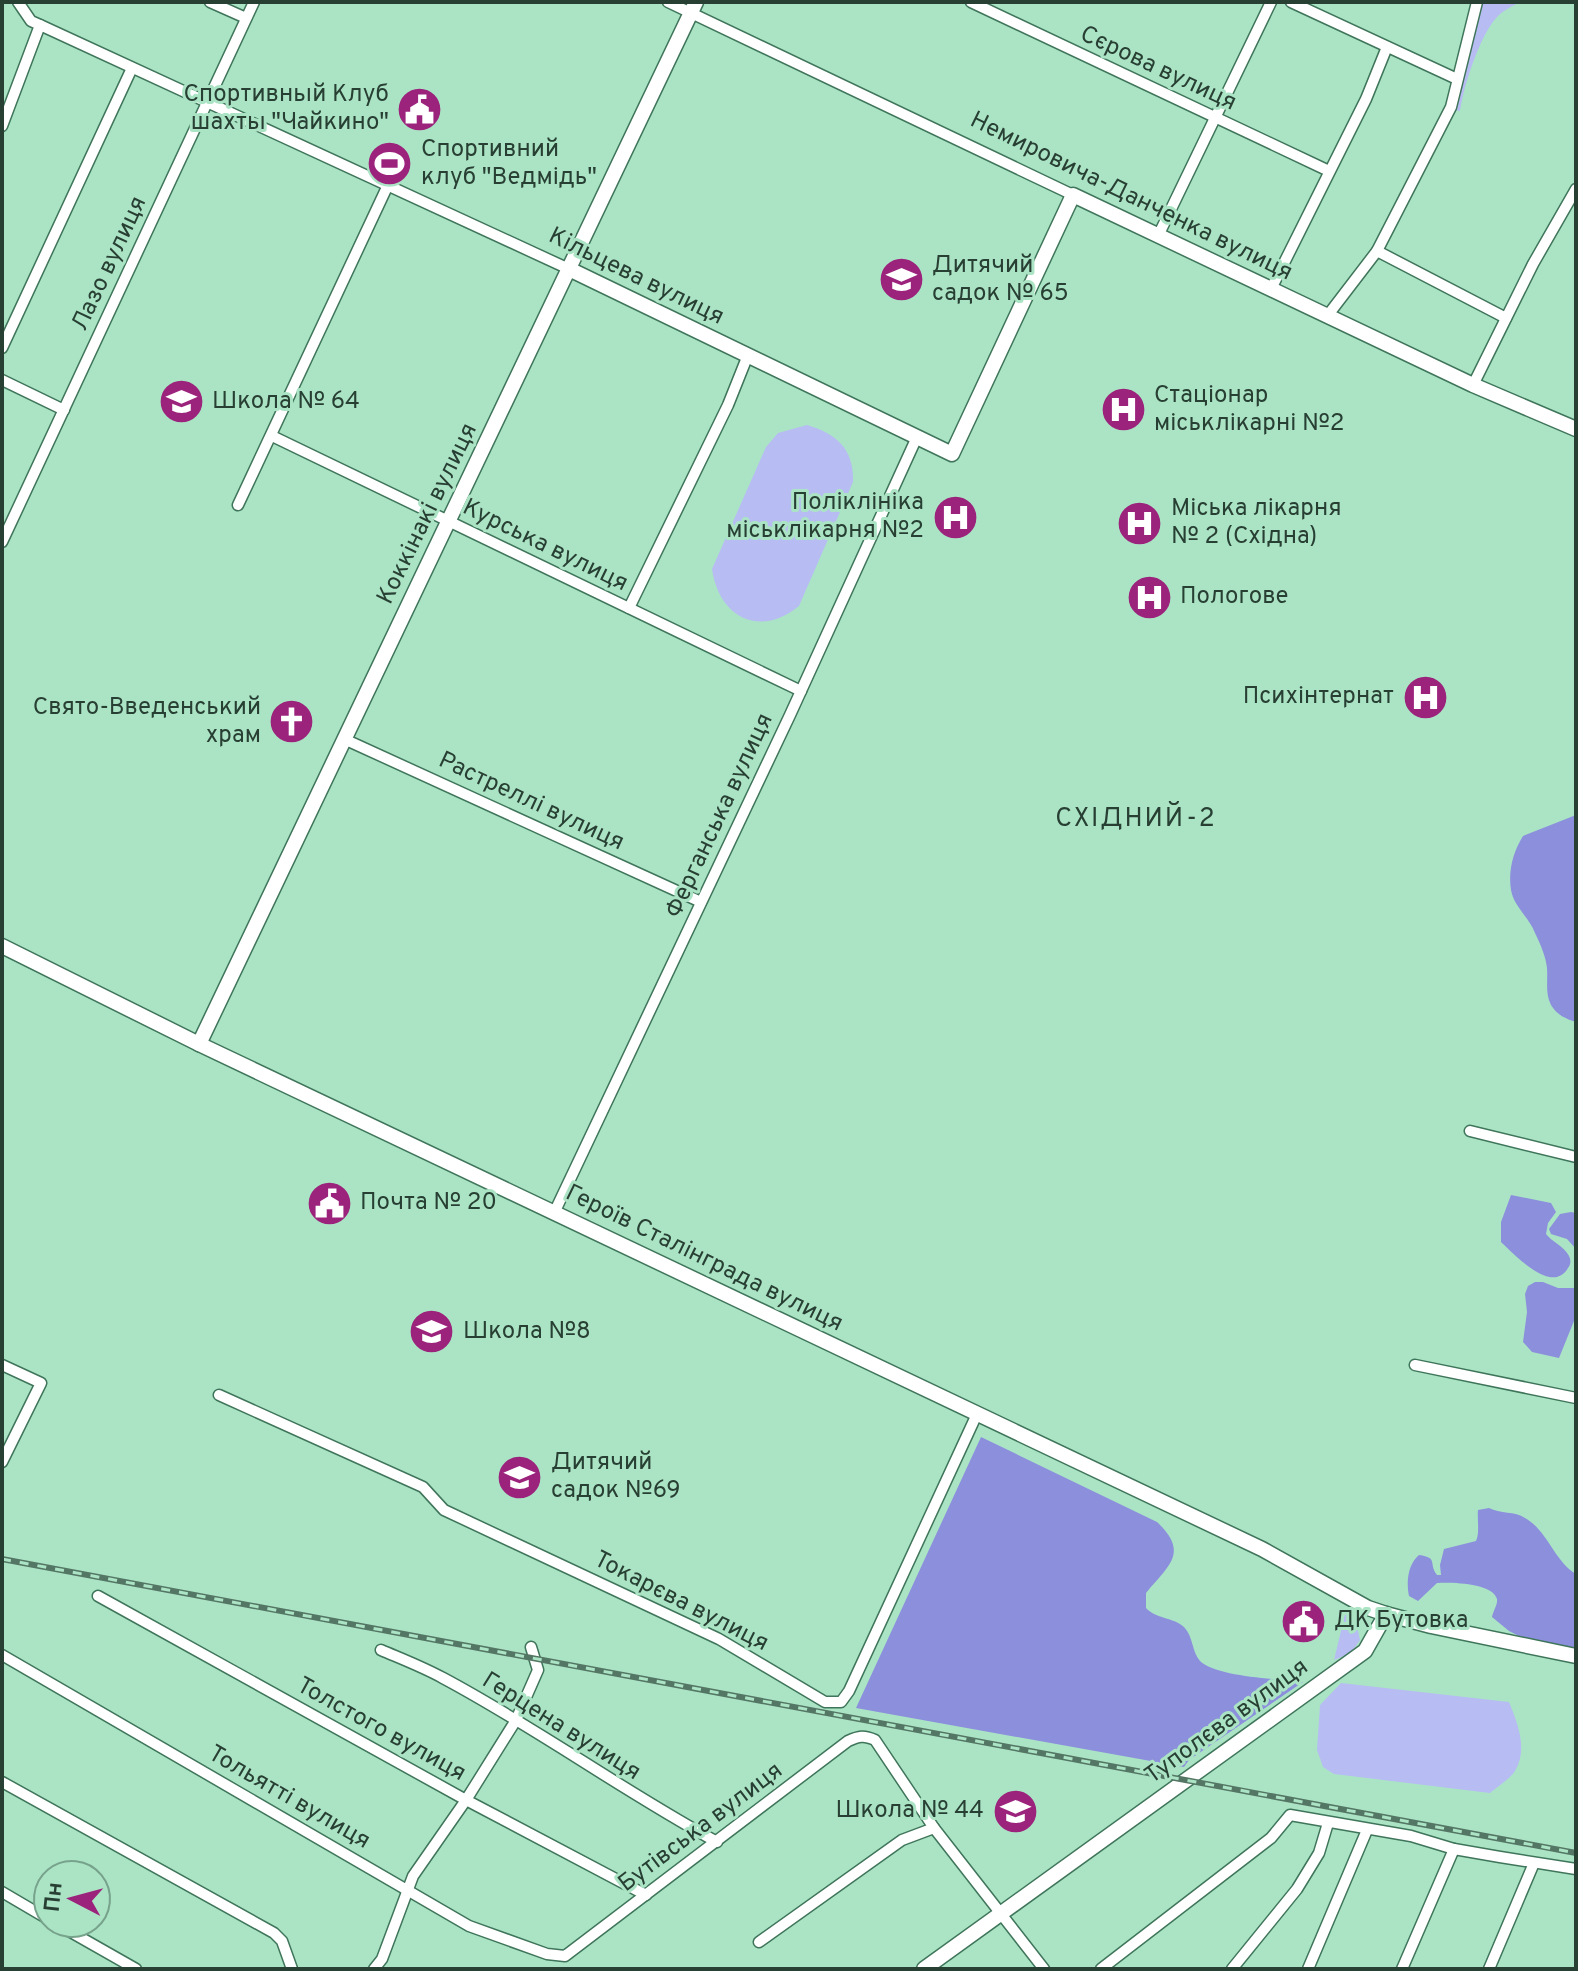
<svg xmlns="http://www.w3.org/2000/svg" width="1578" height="1971" font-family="Overpass,sans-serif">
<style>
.green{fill:#b7bcf3}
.forest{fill:#8b8fdc}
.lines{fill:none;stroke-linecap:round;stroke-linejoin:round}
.street-casing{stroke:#3f755a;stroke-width:13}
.secondary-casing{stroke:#3f755a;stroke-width:17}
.street{stroke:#fff;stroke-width:10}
.secondary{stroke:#fff;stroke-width:14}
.rail-casing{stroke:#547664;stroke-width:6}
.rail{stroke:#abe4c5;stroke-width:3;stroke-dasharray:9;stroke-linecap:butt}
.labels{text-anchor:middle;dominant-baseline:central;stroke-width:6;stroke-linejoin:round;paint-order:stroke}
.street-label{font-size:24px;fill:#283f33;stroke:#abe4c5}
.poi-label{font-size:24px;fill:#283f33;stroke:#abe4c5;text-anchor:start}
.neighbourhood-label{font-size:26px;letter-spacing:2px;fill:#283f33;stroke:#abe4c5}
</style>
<rect width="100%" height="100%" fill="#abe4c5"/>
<!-- green -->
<g class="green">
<path d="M 1482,2 L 1520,2 C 1513,6 1504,10 1498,16 C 1481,32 1463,87 1460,111 L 1455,110 Z"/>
<path d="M 807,425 C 837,434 854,449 853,482 L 799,606 C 760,638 719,618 712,569 L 766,447 L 778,433 Z"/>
<polygon points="1346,1610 1356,1622 1360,1640 1351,1653 1334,1660"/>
<path d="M 1341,1683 L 1509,1702 C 1518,1724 1528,1749 1515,1771 C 1510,1779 1497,1787 1490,1793 L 1334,1774 L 1323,1767 L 1317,1750 L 1320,1705 Z"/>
</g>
<!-- forest -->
<g class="forest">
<path d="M 1576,815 L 1576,1022 C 1566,1019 1557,1015 1551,1005 C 1545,993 1548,981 1547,968 C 1546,957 1540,943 1535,933 C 1529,917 1514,907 1511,890 C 1508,871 1513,852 1523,836 Z"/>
<path d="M 1511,1195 L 1551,1203 L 1556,1212 L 1548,1223 L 1546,1234 C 1552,1242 1564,1246 1569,1256 C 1571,1260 1571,1264 1568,1268 C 1552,1296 1513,1253 1501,1242 L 1501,1222 Z"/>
<polygon points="1571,1212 1576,1213 1576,1249 1567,1239 1551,1234 1549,1229 1560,1214"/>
<polygon points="1535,1282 1543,1282 1558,1288 1576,1288 1576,1316 1559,1358 1532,1352 1523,1342 1527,1312 1525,1294 1528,1286"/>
<path d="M 981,1437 L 1157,1522 C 1190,1553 1168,1566 1146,1593 L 1146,1608 C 1156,1619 1173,1617 1184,1627 C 1193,1636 1192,1652 1200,1661 C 1216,1677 1279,1679 1303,1682 L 1189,1760 L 1184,1767 L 856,1708 Z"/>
<path d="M 1489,1508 C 1500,1514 1515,1511 1525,1518 C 1548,1531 1554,1561 1576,1574 L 1576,1647 L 1570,1648 L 1519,1636 L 1509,1631 L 1492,1617 C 1493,1611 1498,1604 1497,1599 C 1493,1583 1450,1582 1437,1583 L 1418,1601 L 1409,1596 C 1406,1582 1408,1564 1419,1555 C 1439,1558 1428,1563 1437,1575 L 1441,1575 L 1440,1565 L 1444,1549 L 1476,1541 C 1480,1533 1477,1519 1478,1510 Z"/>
</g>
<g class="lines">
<defs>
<g id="street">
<polyline points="210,2 246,18"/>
<polyline points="668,2 1073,195"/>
<polyline points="971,2 1329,171"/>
<polyline points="1291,2 1457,79"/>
<polyline points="40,25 569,269"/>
<polyline points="2,126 40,25 31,21 18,2"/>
<polyline points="1158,236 1271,2"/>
<polyline points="1377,251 1506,318"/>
<polyline points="1271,289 1366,99 1387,47"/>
<polyline points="1328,315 1377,251 1451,107 1477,2"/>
<polyline points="2,348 132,68"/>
<polyline points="2,380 64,410"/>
<polyline points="1473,385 1533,264 1576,189"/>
<polyline points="272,436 801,691"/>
<polyline points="238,505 388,185"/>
<polyline points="2,542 254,2"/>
<polyline points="629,608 728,405 748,355"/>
<polyline points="344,739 701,902"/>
<polyline points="1470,1131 1576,1157"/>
<polyline points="555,1211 790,715 917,437"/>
<polyline points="2,1365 41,1383 2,1462"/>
<polyline points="1415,1365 1576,1398"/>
<polyline points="219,1395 423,1487 444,1510 719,1639 825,1702 841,1702 849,1691 977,1414"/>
<polyline points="98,1596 466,1800 646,1895"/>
<path d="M 381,1650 C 402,1659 423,1667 443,1678 C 537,1728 623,1791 717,1842"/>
<path d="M 2,1655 L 469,1926 L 547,1954 L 565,1956 L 848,1741 C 859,1736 864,1735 875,1740 L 934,1828 L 1044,1969"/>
<polyline points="2,1782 274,1933 282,1941 292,1969"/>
<polyline points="2,1892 48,1919"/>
<polyline points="55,1923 136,1969"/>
<polyline points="759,1942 902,1840 934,1828"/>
<polyline points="374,1969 382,1959 413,1876 466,1800 516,1720 538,1670 531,1647"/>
<polyline points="1101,1969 1271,1838 1290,1815 1411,1836 1454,1849 1500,1857 1576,1869"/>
<polyline points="1232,1969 1297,1889 1319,1853 1328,1823"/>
<polyline points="1308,1969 1367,1830"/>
<polyline points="1402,1969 1454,1849"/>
<polyline points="1489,1969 1534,1863"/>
</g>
<g id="secondary">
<polyline points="569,269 952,454 1073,195 1473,385 1576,429"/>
<polyline points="2,946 199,1044 1262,1549 1368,1608 1386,1614 1431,1626 1576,1656"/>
<polyline points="199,1044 696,2"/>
<polyline points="924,1969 1365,1651 1386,1614"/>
</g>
</defs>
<!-- street casing -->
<use href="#street" class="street-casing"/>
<!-- secondary casing -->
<use href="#secondary" class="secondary-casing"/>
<!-- street -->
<use href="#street" class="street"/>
<!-- secondary -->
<use href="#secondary" class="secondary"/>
<defs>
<polyline id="rail" points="2,1559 1576,1853"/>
</defs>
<!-- rail casing -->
<use href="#rail" class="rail-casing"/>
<!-- rail -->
<use href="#rail" class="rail"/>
</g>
<!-- icons -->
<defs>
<symbol id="civic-disc" viewBox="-11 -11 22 22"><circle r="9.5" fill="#9b237c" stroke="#abe4c5"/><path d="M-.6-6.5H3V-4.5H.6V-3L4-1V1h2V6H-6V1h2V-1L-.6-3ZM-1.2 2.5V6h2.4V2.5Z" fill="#fff"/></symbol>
<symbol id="stadium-disc" viewBox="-11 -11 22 22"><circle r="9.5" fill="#9b237c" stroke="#abe4c5"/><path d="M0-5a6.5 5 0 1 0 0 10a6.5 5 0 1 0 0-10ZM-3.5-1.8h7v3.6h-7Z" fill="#fff"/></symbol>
<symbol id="school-disc" viewBox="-11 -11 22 22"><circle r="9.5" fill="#9b237c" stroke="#abe4c5"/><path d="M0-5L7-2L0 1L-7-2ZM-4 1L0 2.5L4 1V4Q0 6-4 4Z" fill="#fff"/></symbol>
<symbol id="hospital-disc" viewBox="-11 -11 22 22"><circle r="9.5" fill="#9b237c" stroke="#abe4c5"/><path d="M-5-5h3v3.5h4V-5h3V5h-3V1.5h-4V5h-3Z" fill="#fff"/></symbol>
<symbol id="church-disc" viewBox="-11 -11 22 22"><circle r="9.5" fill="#9b237c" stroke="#abe4c5"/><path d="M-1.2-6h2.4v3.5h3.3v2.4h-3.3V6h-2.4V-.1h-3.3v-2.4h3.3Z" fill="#fff"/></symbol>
</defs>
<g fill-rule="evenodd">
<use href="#civic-disc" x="394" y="84" width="51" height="51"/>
<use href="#stadium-disc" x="364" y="138" width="51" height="51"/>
<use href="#school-disc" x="876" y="254" width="51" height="51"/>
<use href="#school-disc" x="156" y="376" width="51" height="51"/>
<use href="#hospital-disc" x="1098" y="384" width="51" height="51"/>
<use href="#hospital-disc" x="930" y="492" width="51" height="51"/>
<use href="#hospital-disc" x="1114" y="498" width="51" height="51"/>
<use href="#hospital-disc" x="1124" y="572" width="51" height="51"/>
<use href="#hospital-disc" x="1400" y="672" width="51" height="51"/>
<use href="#church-disc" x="266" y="696" width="51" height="51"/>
<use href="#civic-disc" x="304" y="1178" width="51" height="51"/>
<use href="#school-disc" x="406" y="1306" width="51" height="51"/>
<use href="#school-disc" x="494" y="1452" width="51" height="51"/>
<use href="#civic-disc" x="1278" y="1596" width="51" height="51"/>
<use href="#school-disc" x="990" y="1786" width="51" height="51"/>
</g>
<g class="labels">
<!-- street labels -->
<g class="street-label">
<text transform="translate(1158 69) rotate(25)">Сєрова вулиця</text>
<text transform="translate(1131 197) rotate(26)">Немировича-Данченка вулиця</text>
<text transform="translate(110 264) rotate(-65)">Лазо вулиця</text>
<text transform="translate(636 277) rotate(26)">Кільцева вулиця</text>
<text transform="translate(428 514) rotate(-64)">Коккінакі вулиця</text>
<text transform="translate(545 546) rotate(26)">Курська вулиця</text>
<text transform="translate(531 802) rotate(25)">Растреллі вулиця</text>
<text transform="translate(720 816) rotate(-65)">Ферганська вулиця</text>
<text transform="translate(704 1259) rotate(26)">Героїв Сталінграда вулиця</text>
<text transform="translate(681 1602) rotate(27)">Токарєва вулиця</text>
<text transform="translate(1227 1722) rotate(-36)">Туполєва вулиця</text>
<text transform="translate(561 1727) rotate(32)">Герцена вулиця</text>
<text transform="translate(381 1730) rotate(29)">Толстого вулиця</text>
<text transform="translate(289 1798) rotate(30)">Тольятті вулиця</text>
<text transform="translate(701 1828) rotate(-37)">Бутівська вулиця</text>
</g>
<!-- poi labels -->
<g class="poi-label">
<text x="389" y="95" text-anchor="end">Спортивный Клуб<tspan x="389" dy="28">шахты "Чайкино"</tspan></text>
<text x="421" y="150">Спортивний<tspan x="421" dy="28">клуб "Ведмідь"</tspan></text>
<text x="932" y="266">Дитячий<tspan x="932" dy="28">садок № 65</tspan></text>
<text x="1154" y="396">Стаціонар<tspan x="1154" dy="28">міськлікарні №2</tspan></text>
<text x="212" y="402">Школа № 64</text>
<text x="924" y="503" text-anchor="end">Поліклініка<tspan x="924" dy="28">міськлікарня №2</tspan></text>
<text x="1171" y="509">Міська лікарня<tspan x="1171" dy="28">№ 2 (Східна)</tspan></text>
<text x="1180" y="597">Пологове</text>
<text x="1394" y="697" text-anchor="end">Психінтернат</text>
<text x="261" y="708" text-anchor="end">Свято-Введенський<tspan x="261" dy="28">храм</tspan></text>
<text x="360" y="1203">Почта № 20</text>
<text x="463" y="1332">Школа №8</text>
<text x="551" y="1463">Дитячий<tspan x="551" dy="28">садок №69</tspan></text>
<text x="1334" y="1621">ДК Бутовка</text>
<text x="984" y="1811" text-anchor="end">Школа № 44</text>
</g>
<!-- neighbourhood labels -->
<g class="neighbourhood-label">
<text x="1136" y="819">СХІДНИЙ-2</text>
</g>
</g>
<!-- border -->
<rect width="1578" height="1971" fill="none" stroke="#283f33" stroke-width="8"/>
<!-- north arrow -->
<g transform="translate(72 1899) rotate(276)"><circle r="38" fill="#abe4c5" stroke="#77a28b" stroke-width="2"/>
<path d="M0-6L14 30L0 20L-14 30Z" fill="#9b237c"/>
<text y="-12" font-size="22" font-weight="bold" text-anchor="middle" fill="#283f33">Пн</text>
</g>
</svg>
